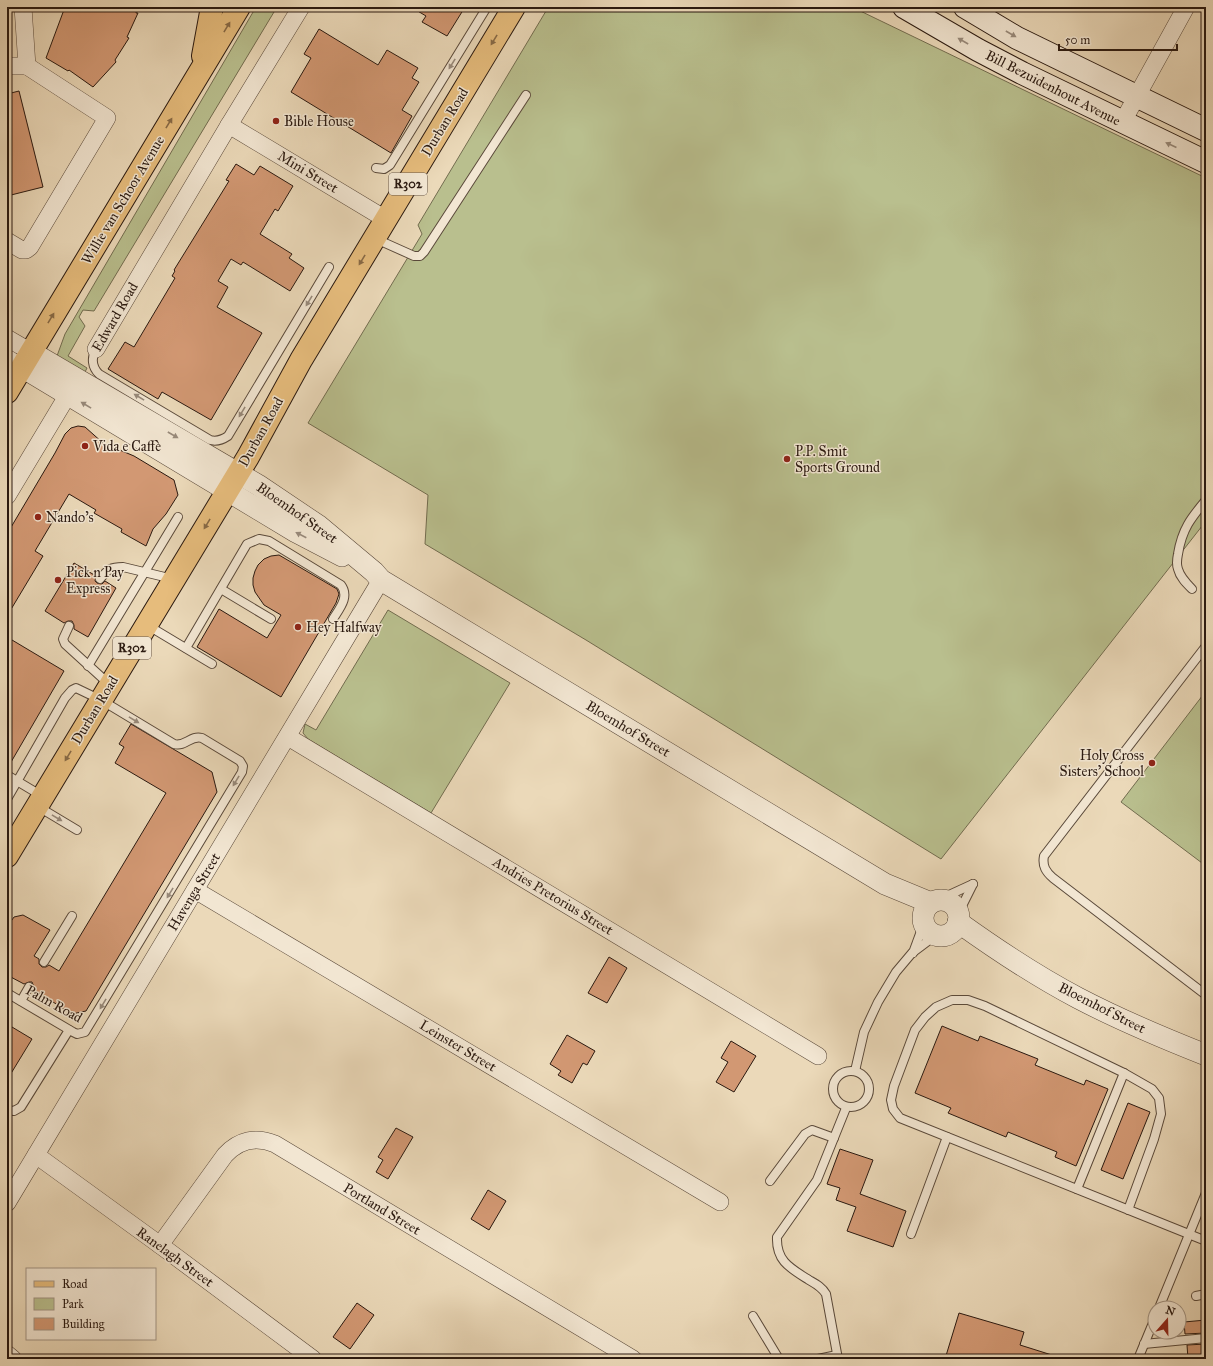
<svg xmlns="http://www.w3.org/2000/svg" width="1213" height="1366" font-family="'IM FELL Great Primer',serif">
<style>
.green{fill:#b9bf8e;stroke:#726c4f}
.building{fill:#d29873;stroke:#2a1910}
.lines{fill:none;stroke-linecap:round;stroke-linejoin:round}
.service-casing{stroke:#5a493a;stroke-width:10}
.minor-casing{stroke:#5a493a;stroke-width:18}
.tertiary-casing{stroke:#5a493a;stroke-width:22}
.secondary-casing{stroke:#2a1910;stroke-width:24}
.primary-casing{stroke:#2a1910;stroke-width:24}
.service{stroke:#f2e6d2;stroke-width:8}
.minor{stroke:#f2e6d2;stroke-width:17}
.tertiary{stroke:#f2e6d2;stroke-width:21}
.secondary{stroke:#f2e6d2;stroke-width:22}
.primary{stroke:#e6bc7c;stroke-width:22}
.oneway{fill:#886a46}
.oneway2{fill:#988a7b}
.poi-dot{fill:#8f2418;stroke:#f2e6d2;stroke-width:1.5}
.labels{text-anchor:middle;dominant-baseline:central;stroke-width:3;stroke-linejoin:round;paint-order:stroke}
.shield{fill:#f2e6d2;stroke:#66564a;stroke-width:1}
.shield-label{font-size:13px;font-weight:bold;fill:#2a1910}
.street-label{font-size:14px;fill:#2a1910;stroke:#f2e6d2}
.poi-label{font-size:14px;fill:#2a1910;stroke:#f2e6d2;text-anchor:start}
</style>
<rect width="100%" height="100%" fill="#ebd9b9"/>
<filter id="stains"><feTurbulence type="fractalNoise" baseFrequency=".005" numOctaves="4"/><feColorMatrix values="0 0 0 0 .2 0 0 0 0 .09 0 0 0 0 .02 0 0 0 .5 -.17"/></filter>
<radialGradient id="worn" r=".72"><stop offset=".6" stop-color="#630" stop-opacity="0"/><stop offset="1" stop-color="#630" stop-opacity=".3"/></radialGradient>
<!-- green -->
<g class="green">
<polygon points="256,7 277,7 94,311 83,310 79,317 85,326 68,356 87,368 85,372 57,356 65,334"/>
<polygon points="550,7 852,7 1206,178 1206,521 941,859 586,640 425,544 428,495 308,423 422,234 418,225 546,11"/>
<polygon points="388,610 510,683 431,813 308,739 303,733 305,724 316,730"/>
<polygon points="1206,691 1206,866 1121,802"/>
</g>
<!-- building -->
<g class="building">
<polygon points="65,7 137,7 136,13 138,13 127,37 129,38 115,60 116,62 93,87 69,70 68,71 46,58"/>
<polygon points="411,7 465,7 447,36 422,22 426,16"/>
<polygon points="319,29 378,65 387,50 418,68 412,78 419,82 402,110 412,116 391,153 291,92 311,58 304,54"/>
<polygon points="19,91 43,187 7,196 7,94"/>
<polygon points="236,164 254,175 260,166 293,186 278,211 275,209 260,234 292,254 289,258 304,268 290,291 243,262 241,265 231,259 218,281 228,287 217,307 262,333 211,420 162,392 158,399 108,369 125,342 134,347 175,278 172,276 175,271 174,270 229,181 226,180"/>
<polygon points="78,426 85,427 103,443 134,456 174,480 178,495 166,514 153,529 146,546 121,532 122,529 94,513 96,510 69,494 35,551 43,556 7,616 7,534 55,453 65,434 71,428"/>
<polygon points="279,555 337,589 339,594 336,603 281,697 197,647 219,609 267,638 281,615 264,605 255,592 253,585 253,578 255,571 258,565 264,559 271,556"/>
<polygon points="74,563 96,576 95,581 97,583 102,584 105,581 116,588 88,637 74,629 74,625 72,621 68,621 64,623 45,611"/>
<polygon points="7,637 64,671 7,769"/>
<polygon points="131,724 212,772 217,792 86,1011 72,1014 34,990 34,987 32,982 29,982 24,984 7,975 7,927 14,917 23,915 50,930 34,956 39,959 39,964 42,967 46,967 49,965 59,971 166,793 115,763 124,747 119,744"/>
<polygon points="609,957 627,968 607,1003 588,993"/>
<polygon points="7,1024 32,1039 7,1080"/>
<polygon points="942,1026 978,1041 980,1036 1038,1059 1035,1065 1084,1085 1086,1080 1108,1089 1076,1166 1055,1157 1057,1152 1008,1132 1006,1137 948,1113 951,1108 915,1093"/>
<polygon points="567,1035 595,1051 587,1065 583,1063 572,1083 558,1075 561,1071 550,1064"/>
<polygon points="731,1041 756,1056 734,1092 716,1082 728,1062 721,1058"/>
<polygon points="1128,1103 1150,1112 1123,1179 1101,1170"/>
<polygon points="396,1128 413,1137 388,1179 376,1172 383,1160 378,1157"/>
<polygon points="840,1149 873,1160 860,1194 906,1211 893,1247 847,1231 856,1207 836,1200 840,1188 827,1184"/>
<polygon points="488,1190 506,1201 489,1230 471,1219"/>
<polygon points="357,1303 374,1315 350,1349 333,1337"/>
<polygon points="959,1313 1024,1332 1020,1345 1055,1356 1055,1359 945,1359"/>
<polygon points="1206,1320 1206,1333 1185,1334 1184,1322"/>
<polygon points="1206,1344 1206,1359 1188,1359 1187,1345"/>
</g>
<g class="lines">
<defs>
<g id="service">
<polyline points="376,168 384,169 390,165 487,7"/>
<polyline points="376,239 414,256 420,256 424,252 526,95"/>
<path d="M 96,349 C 91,358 92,367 99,374 L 210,440 C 217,442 222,440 228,436 L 329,267"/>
<path d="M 100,579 C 108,569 111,567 123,567 L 173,579"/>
<polyline points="221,589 271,619"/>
<path d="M 1192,589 C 1186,583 1180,577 1178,569 C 1176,564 1177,559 1178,554 C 1182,529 1191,518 1206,500"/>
<polyline points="147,625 212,664"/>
<polyline points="69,626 63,639 65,644 110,685"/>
<path d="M 1206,646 L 1044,856 C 1042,866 1046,872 1053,878 L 1206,995"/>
<path d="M 186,648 L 247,544 L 259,539 L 269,541 L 341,585 C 350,597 339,609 333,619"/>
<polyline points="88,666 178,517"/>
<polyline points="7,775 42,796"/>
<path d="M 7,799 L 65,698 L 72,690 L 76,688 L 101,700 L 174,744 C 186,747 190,735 202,738 L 240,761 L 243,766 L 242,772 L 85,1032 L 77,1034 L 73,1032 L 7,993"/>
<polyline points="37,806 77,830"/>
<polyline points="936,901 973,884"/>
<polyline points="958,914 973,884"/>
<polyline points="913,953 924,923"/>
<polyline points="44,962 72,916"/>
<polyline points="21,1001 29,987"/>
<circle cx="851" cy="1089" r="18"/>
<polyline points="855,1071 864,1032 878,1002 896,972 912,953 936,935"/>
<polyline points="7,1110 14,1111 21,1107 69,1030"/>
<polyline points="770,1181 805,1134 812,1130 834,1138"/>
<polyline points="1077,1189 1124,1073"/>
<polyline points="1128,1210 1154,1139 1161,1114 1159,1098 1152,1089 1124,1073 985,1006 968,1000 952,1000 936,1007 925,1017 915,1030 894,1086 891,1100 893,1109 900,1118 1206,1241"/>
<polyline points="911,1234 947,1137"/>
<polyline points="1196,1296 1206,1294"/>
<polyline points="1159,1308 1206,1193"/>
<polyline points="753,1316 779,1359"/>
<polyline points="1144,1344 1206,1338"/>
<polyline points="818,1359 837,1355"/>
<path d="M 838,1359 L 826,1294 C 822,1287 816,1284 809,1280 C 790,1268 776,1261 777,1237 L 817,1180 L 846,1108"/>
<polyline points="1138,1359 1155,1318"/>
</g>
<g id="minor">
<polyline points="7,66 27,66 23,7"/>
<polyline points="1122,123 1186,7"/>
<polyline points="229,125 387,220"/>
<polyline points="7,241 22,250 26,250 30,247 107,118 27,66"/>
<polyline points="7,338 31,352"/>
<polyline points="96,349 229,125 301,7"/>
<polyline points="7,358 22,367"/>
<polyline points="7,496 75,383"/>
<polyline points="288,737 818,1056"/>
<polyline points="195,890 720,1202"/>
<polyline points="36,1155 160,1245 313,1359"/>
<polyline points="7,1203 381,580"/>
<path d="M 160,1245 L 225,1155 C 239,1140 256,1136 275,1144 L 633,1359"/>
<polyline points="7,1354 13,1359"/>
</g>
<g id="tertiary">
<polyline points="31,352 258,485 319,526 374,572 381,580 885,884 931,903"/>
<polyline points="22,367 296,532 342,556"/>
<circle cx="941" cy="918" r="18"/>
<path d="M 958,922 C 997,950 1036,976 1078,998 C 1120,1020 1163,1038 1206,1055"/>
</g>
<g id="secondary">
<polyline points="904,7 978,50 1022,73 1206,162"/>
<polyline points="965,7 1017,38 1206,130"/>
</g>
<g id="primary">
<polyline points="203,56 212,7"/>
<polyline points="7,392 239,7"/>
<polyline points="7,856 248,457 301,360 514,7"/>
</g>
</defs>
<!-- service casing -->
<use href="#service" class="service-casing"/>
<!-- minor casing -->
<use href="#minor" class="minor-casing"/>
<!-- tertiary casing -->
<use href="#tertiary" class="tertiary-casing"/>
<!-- secondary casing -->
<use href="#secondary" class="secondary-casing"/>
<!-- primary casing -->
<use href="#primary" class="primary-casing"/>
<!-- service -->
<use href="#service" class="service"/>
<!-- minor -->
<use href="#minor" class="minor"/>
<!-- tertiary -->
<use href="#tertiary" class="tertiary"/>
<!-- secondary -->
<use href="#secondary" class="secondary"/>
<!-- primary -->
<use href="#primary" class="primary"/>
</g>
<!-- one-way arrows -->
<defs><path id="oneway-solid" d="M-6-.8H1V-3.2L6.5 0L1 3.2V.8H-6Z"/></defs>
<g class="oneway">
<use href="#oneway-solid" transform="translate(227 27) rotate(-59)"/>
<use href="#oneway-solid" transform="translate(494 40) rotate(121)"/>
<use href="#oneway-solid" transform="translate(169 123) rotate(-59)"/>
<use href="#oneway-solid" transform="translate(362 260) rotate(121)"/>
<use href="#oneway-solid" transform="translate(51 318) rotate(-59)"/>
<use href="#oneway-solid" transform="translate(207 524) rotate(121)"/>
<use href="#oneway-solid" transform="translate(68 756) rotate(121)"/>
</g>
<g class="oneway2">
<use href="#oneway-solid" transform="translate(1011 34) rotate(30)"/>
<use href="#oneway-solid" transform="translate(963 41) rotate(-150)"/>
<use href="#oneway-solid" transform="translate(452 64) rotate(122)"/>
<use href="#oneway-solid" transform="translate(1171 145) rotate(-155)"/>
<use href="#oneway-solid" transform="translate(309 301) rotate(121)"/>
<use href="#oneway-solid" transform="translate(139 397) rotate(-149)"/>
<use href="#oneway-solid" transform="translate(86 405) rotate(-149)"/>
<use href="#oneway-solid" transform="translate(242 412) rotate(121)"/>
<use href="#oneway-solid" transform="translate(173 435) rotate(30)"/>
<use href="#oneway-solid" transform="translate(301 535) rotate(-153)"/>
<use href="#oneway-solid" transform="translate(134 720) rotate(31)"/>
<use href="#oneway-solid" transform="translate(236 781) rotate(121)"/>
<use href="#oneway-solid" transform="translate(57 818) rotate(31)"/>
<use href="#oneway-solid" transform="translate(170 893) rotate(121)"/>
<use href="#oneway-solid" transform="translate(103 1004) rotate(121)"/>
</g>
<!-- markers -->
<g class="poi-dot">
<circle cx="276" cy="121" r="4"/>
<circle cx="85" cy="446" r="4"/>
<circle cx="787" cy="459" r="4"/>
<circle cx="38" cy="517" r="4"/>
<circle cx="58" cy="580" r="4"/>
<circle cx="298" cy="627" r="4"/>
<circle cx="1152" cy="763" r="4"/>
</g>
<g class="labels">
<!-- shield labels -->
<g class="shield">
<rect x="389" y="173" width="38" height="22" rx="3"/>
<rect x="113" y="637" width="38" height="22" rx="3"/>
</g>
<g class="shield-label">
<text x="408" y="184">R302</text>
<text x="132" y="648">R302</text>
</g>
<!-- street labels -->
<g class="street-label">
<text transform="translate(1053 88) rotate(27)">Bill Bezuidenhout Avenue</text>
<text transform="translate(445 122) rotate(-59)">Durban Road</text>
<text transform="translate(308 172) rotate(31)">Mini Street</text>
<text transform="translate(123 200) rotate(-59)">Willie van Schoor Avenue</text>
<text transform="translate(115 317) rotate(-60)">Edward Road</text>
<text transform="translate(261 432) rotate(-61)">Durban Road</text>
<text transform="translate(297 513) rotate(35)">Bloemhof Street</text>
<text transform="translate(95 710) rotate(-59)">Durban Road</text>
<text transform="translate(628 729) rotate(31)">Bloemhof Street</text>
<text transform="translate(194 892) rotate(-59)">Havenga Street</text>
<text transform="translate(553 896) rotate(31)">Andries Pretorius Street</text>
<text transform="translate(54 1004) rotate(29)">Palm Road</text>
<text transform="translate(1102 1008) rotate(27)">Bloemhof Street</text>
<text transform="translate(458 1046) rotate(31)">Leinster Street</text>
<text transform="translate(382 1209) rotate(31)">Portland Street</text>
<text transform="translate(175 1257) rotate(36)">Ranelagh Street</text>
</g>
<!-- poi labels -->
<g class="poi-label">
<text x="284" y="121">Bible House</text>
<text x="93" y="446">Vida e Caffè</text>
<text x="795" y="451">P.P. Smit<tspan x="795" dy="16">Sports Ground</tspan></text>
<text x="46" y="517">Nando's</text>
<text x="66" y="572">Pick n Pay<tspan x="66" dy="16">Express</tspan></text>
<text x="306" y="627">Hey Halfway</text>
<text x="1144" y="755" text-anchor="end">Holy Cross<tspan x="1144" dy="16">Sisters' School</tspan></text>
</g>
</g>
<!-- margin -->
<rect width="1213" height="1366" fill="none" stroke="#ebd9b9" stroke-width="24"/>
<rect x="8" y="8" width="1197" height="1350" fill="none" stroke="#2a1910" stroke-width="2"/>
<rect x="12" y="12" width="1189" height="1342" fill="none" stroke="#2a1910"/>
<!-- legend -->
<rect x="26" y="1268" width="130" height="72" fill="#f2e6d2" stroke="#a29484"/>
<rect x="34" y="1281" width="20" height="6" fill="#e6bc7c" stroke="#a29484"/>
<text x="62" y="1288" font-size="12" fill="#2a1910">Road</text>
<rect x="34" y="1298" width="20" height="12" fill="#b9bf8e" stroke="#a29484"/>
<text x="62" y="1308" font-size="12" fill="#2a1910">Park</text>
<rect x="34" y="1318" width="20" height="12" fill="#d29873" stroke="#a29484"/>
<text x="62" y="1328" font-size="12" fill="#2a1910">Building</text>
<!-- north arrow -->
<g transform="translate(1167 1320) rotate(20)"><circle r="19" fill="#f2e6d2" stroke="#a29484"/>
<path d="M0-3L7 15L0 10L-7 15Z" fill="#8f2418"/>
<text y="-6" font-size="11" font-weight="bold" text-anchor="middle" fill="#2a1910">N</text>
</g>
<!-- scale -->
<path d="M1059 44v6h118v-6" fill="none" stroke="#2a1910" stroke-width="2"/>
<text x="1065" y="44" font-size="12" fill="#2a1910" stroke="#f2e6d2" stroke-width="3" paint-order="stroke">50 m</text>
<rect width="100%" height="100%" filter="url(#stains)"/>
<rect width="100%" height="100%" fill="url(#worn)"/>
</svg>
